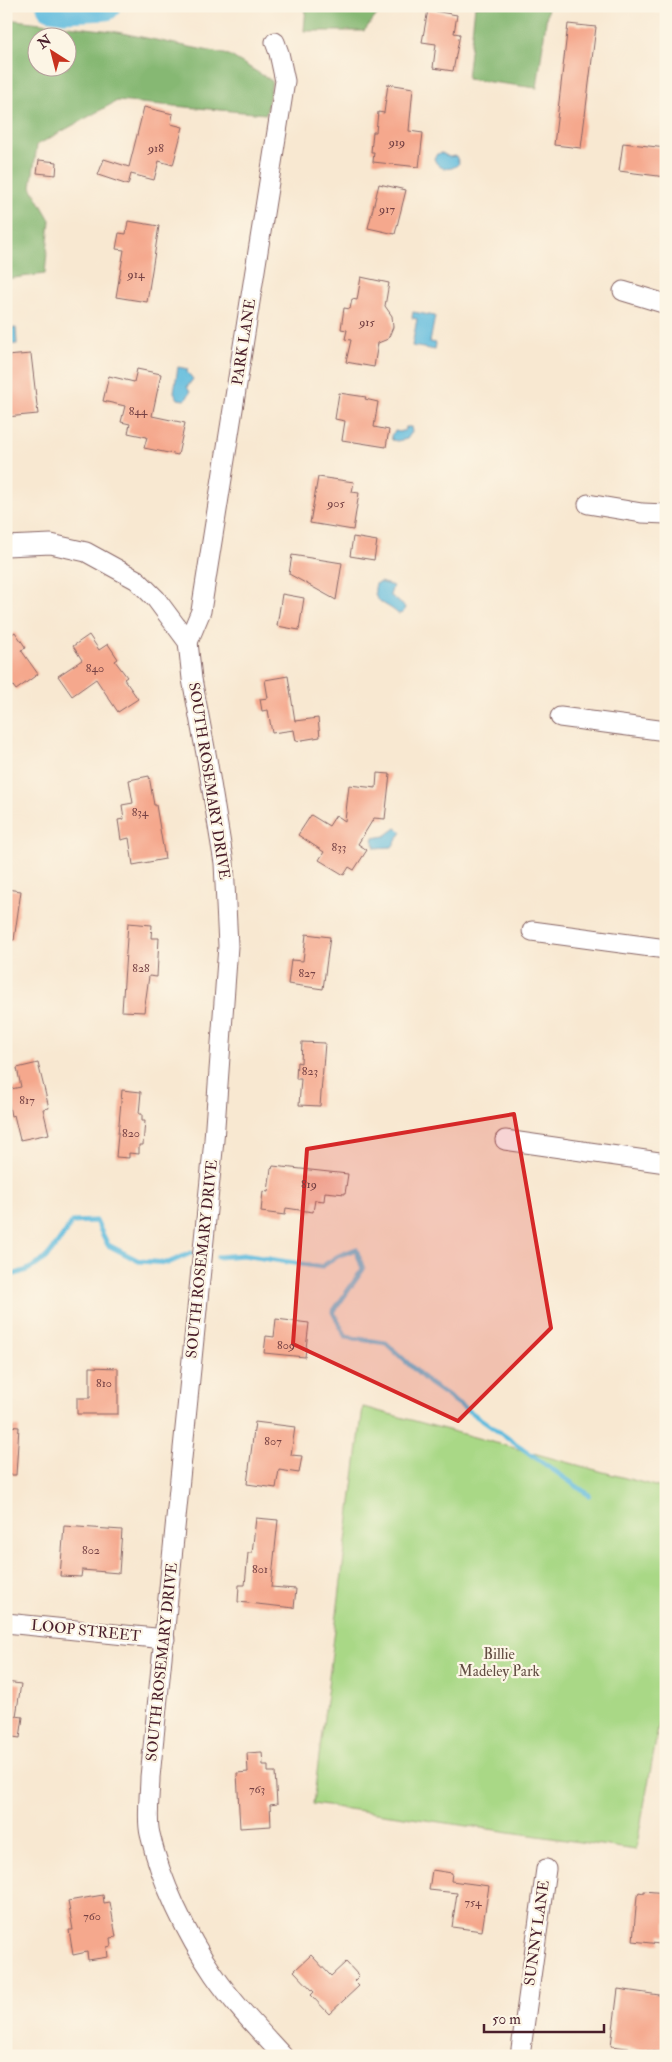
<svg xmlns="http://www.w3.org/2000/svg" width="672" height="2062" font-family="'IM FELL Double Pica',serif">
<style>
.green{fill:#a9d886;stroke:#7a7c58}
.forest{fill:#86b873;stroke:#686c4f;fill-rule:evenodd}
.water{fill:#61bcde;stroke:#566e84}
.lines{fill:none;stroke-linecap:round;stroke-linejoin:round}
.stream{stroke:#61bcde;stroke-width:5}
.river{stroke:#61bcde;stroke-width:29}
.building{fill:#f5a88d}
.minor-casing{stroke:#876565;stroke-width:21}
.minor{stroke:#fff;stroke-width:19}
.marked{fill:#d62828;fill-opacity:0.2;stroke:#d62828;stroke-width:4;stroke-linejoin:round}
.labels{text-anchor:middle;dominant-baseline:central;stroke-width:4.5;stroke-linejoin:round;paint-order:stroke}
.number-label{font-size:12px;fill:#754144}
.street-label{font-size:15px;fill:#4a1f2b;stroke:#fcf5e5}
.park-label{font-size:15px;fill:#624d42;stroke:#fcf5e5}
</style>
<rect width="100%" height="100%" fill="#fcf5e5"/>
<filter id="ink" filterUnits="userSpaceOnUse"><feTurbulence type="fractalNoise" baseFrequency=".02" numOctaves="2"/><feDisplacementMap in="SourceGraphic" scale="10" xChannelSelector="R" yChannelSelector="G"/><feConvolveMatrix kernelMatrix="1 2 1 2 8 2 1 2 1" color-interpolation-filters="sRGB"/></filter>
<filter id="wash" filterUnits="userSpaceOnUse"><feTurbulence type="fractalNoise" baseFrequency=".0096" numOctaves="4" result="noise"/><feDisplacementMap in="SourceGraphic" scale="20" xChannelSelector="R" yChannelSelector="G"/><feGaussianBlur stdDeviation="1.12" result="paint"/><feColorMatrix in="noise" values="0 0 0 0 0 0 0 0 0 0 0 0 0 0 0 0 0 1.4 0 .05"/><feComposite in="paint" operator="in"/></filter>
<g filter="url(#wash)">
<rect width="100%" height="100%" fill="#f8e8d1"/>
<!-- green -->
<polygon class="green" points="363,1407 666,1489 666,1685 636,1850 313,1804"/>
<!-- forest -->
<g class="forest">
<polygon points="306,6 384,6 364,31 304,31"/>
<polygon points="475,6 548,6 537,88 467,79"/>
<path d="M 6,19 L 112,31 L 229,55 L 272,81 L 266,114 L 117,101 L 37,145 L 31,187 L 50,220 L 45,274 L 6,279 ZM 38,38 L 68,38 L 68,68 L 38,68 Z"/>
</g>
<!-- water -->
<g class="water">
<path d="M 442,153 L 449,157 L 456,156 L 459,163 C 452,172 437,170 434,158 L 437,154 Z"/>
<polygon points="413,312 435,316 430,342 436,343 435,350 412,346 417,319 412,318"/>
<polygon points="16,328 17,344 6,345 6,329"/>
<polygon points="178,367 188,369 187,372 193,379 187,387 190,392 187,398 184,400 178,399 174,392"/>
<polygon points="406,427 411,427 412,432 407,439 397,441 392,440 391,435 395,431 400,432 405,430"/>
<path d="M 380,582 L 393,586 L 390,595 L 405,607 L 403,613 L 398,614 C 388,603 370,603 376,584 Z"/>
<polygon points="396,828 402,832 392,847 375,848 373,838 385,836"/>
</g>
<g class="lines">
<!-- stream -->
<g class="stream">
<polyline points="218,1257 243,1255 321,1267 338,1256 356,1249 363,1269 333,1312 346,1337 386,1343 429,1383 589,1495"/>
<path d="M 6,1276 C 43,1270 53,1251 72,1222 L 96,1221 L 108,1245 L 139,1261 L 168,1263 L 191,1253"/>
</g>
<!-- river -->
<polyline class="river" points="51,6 64,8 106,6"/>
</g>
<g id="blocks">
<!-- building -->
<g class="building">
<polygon points="428,10 457,15 454,33 460,34 453,71 433,68 436,44 422,42"/>
<polygon points="568,24 596,27 581,148 554,145"/>
<polygon points="388,84 413,88 409,131 423,133 419,167 373,162 374,152 371,152 373,132 376,132 378,112 384,113"/>
<polygon points="144,107 173,114 171,124 183,127 173,165 159,161 154,180 131,174 128,185 98,175 104,159 129,167"/>
<polygon points="623,143 666,148 666,177 619,171"/>
<polygon points="39,160 57,162 56,175 37,173"/>
<polygon points="379,184 406,190 395,234 368,228"/>
<polygon points="128,221 159,226 147,302 116,297 124,250 116,249 119,233 126,234"/>
<polygon points="361,277 389,283 385,306 392,316 393,327 388,339 378,343 374,367 346,362 351,340 345,339 347,330 341,329 344,308 350,309 352,299 357,300"/>
<polygon points="31,354 38,414 6,417 6,356"/>
<polygon points="137,369 161,374 152,416 185,423 178,455 144,448 147,437 128,433 130,424 121,422 125,406 103,401 109,376 134,382"/>
<polygon points="339,393 366,397 365,399 378,402 374,427 389,430 386,447 342,440 345,421 335,419"/>
<polygon points="318,477 354,482 352,492 359,493 353,530 310,523"/>
<polygon points="353,537 377,541 374,560 350,556"/>
<polygon points="292,555 342,563 336,600 289,574"/>
<polygon points="282,594 304,598 299,630 277,626"/>
<polygon points="15,632 26,648 21,650 38,674 16,690 6,676 6,638"/>
<polygon points="89,635 99,650 108,644 118,659 115,661 127,677 124,679 138,699 118,712 96,679 72,696 58,676 82,660 73,646"/>
<polygon points="288,676 295,721 318,718 320,737 296,741 294,730 272,733 268,710 262,711 260,699 268,698 265,680"/>
<polygon points="377,773 390,774 385,819 374,818 358,844 367,850 354,870 349,867 344,875 319,860 324,852 298,835 311,815 329,826 336,815 345,821 349,785 376,788"/>
<polygon points="149,776 154,805 156,805 165,859 133,865 129,838 121,840 118,820 124,819 122,805 133,803 129,780"/>
<polygon points="6,889 21,891 14,940 6,940"/>
<polygon points="128,923 152,925 151,938 159,938 157,977 149,976 144,1012 122,1011"/>
<polygon points="306,934 330,937 323,989 288,984 291,960 303,961"/>
<polygon points="302,1042 325,1043 320,1106 299,1105 301,1079 296,1079 297,1062 301,1063"/>
<polygon points="38,1063 49,1108 43,1109 49,1134 20,1140 14,1115 11,1116 6,1090 21,1087 17,1068"/>
<polygon points="122,1090 141,1092 139,1114 142,1114 142,1121 145,1121 143,1145 139,1145 139,1154 129,1153 129,1158 116,1157"/>
<polygon points="273,1166 348,1174 345,1194 325,1192 324,1201 315,1200 313,1212 286,1208 285,1215 261,1212 263,1191 268,1192 271,1168 272,1169"/>
<polygon points="276,1319 309,1323 305,1357 264,1353 266,1336 274,1337"/>
<polygon points="90,1367 118,1368 118,1414 77,1414 77,1398 90,1398"/>
<polygon points="255,1422 295,1427 291,1455 302,1456 299,1473 279,1470 276,1488 247,1484"/>
<polygon points="6,1426 19,1427 16,1475 6,1475"/>
<polygon points="256,1518 278,1520 271,1587 296,1589 294,1608 238,1602 239,1585 245,1585 248,1553 252,1553"/>
<polygon points="64,1526 122,1530 119,1573 82,1570 81,1577 60,1576"/>
<polygon points="6,1682 21,1684 16,1716 23,1717 20,1738 6,1736"/>
<polygon points="262,1752 263,1765 268,1765 268,1772 275,1772 277,1804 270,1805 271,1826 240,1828 237,1773 248,1772 247,1753"/>
<polygon points="432,1870 452,1873 451,1881 489,1886 482,1931 452,1927 457,1893 429,1890"/>
<polygon points="644,1891 666,1893 666,1935 661,1934 660,1944 633,1941 637,1896 639,1892 644,1893"/>
<polygon points="103,1895 104,1903 110,1902 116,1937 110,1938 111,1946 107,1947 108,1957 88,1960 87,1952 73,1955 69,1930 73,1930 68,1901"/>
<polygon points="311,1955 331,1976 346,1962 359,1976 354,1981 359,1986 329,2014 311,1995 314,1992 294,1971"/>
<polygon points="618,1989 666,1996 666,2053 611,2046"/>
</g>
</g>
</g>
<g filter="url(#ink)">
<use href="#blocks" fill-opacity="0" stroke="#876565" stroke-width="1"/>
<g class="lines">
<defs>
<g id="minor">
<polyline points="623,291 666,304"/>
<polyline points="588,504 642,513 666,514"/>
<path d="M 6,546 L 51,544 L 86,552 L 137,580 L 156,599 L 188,642 L 192,679 L 207,759 L 224,863 L 228,946 L 214,1140 L 150,1777 C 150,1794 146,1818 150,1834 C 160,1880 187,1936 214,1975 C 234,2004 259,2030 283,2056"/>
<polyline points="188,642 201,611 285,81 279,53 275,42"/>
<polyline points="560,717 666,731"/>
<polyline points="532,931 666,949"/>
<polyline points="505,1140 666,1163"/>
<polyline points="6,1623 165,1639"/>
<polyline points="520,2056 546,1869"/>
</g>
</defs>
<!-- minor casing -->
<use href="#minor" class="minor-casing"/>
<!-- minor -->
<use href="#minor" class="minor"/>
</g>
</g>
<!-- marked area -->
<path class="marked" d="M 514,1114 L 551,1328 L 458,1421 L 293,1344 L 307,1149 Z"/>
<g class="labels">
<!-- number labels -->
<g class="number-label">
<text x="397" y="142">919</text>
<text x="156" y="148">918</text>
<text x="387" y="209">917</text>
<text x="136" y="274">914</text>
<text x="367" y="322">915</text>
<text x="138" y="411">844</text>
<text x="336" y="503">905</text>
<text x="95" y="668">840</text>
<text x="140" y="812">834</text>
<text x="339" y="847">833</text>
<text x="141" y="968">828</text>
<text x="307" y="973">827</text>
<text x="310" y="1071">823</text>
<text x="27" y="1100">817</text>
<text x="131" y="1133">820</text>
<text x="309" y="1184">819</text>
<text x="286" y="1345">809</text>
<text x="104" y="1383">810</text>
<text x="273" y="1441">807</text>
<text x="91" y="1550">802</text>
<text x="260" y="1569">801</text>
<text x="257" y="1789">763</text>
<text x="473" y="1902">754</text>
<text x="92" y="1916">760</text>
</g>
<!-- street labels -->
<g class="street-label">
<text transform="translate(244 342) rotate(-81)">PARK LANE</text>
<text transform="translate(209 781) rotate(81)">SOUTH ROSEMARY DRIVE</text>
<text transform="translate(202 1259) rotate(-84)">SOUTH ROSEMARY DRIVE</text>
<text transform="translate(86 1631) rotate(6)">LOOP STREET</text>
<text transform="translate(162 1662) rotate(-84)">SOUTH ROSEMARY DRIVE</text>
<text transform="translate(537 1933) rotate(-82)">SUNNY LANE</text>
</g>
<!-- park labels -->
<g class="park-label">
<text x="499" y="1654">Billie<tspan x="499" dy="17">Madeley Park</tspan></text>
</g>
</g>
<!-- margin -->
<rect width="672" height="2062" fill="none" stroke="#fcf5e5" stroke-width="25"/>
<!-- north arrow -->
<g transform="translate(52 52) rotate(324)"><circle r="24" fill="#fcf5e5" stroke="#b59f9b"/>
<path d="M0-4L9 19L0 12L-9 19Z" fill="#c8321e"/>
<text y="-8" font-size="14" font-weight="bold" text-anchor="middle" fill="#4a1f2b">N</text>
</g>
<!-- scale -->
<path d="M484 2024v8h120v-8" fill="none" stroke="#4a1f2b" stroke-width="2.5"/>
<text x="492" y="2024" font-size="15" fill="#4a1f2b" stroke="#fcf5e5" stroke-width="4" paint-order="stroke">50 m</text>
</svg>
